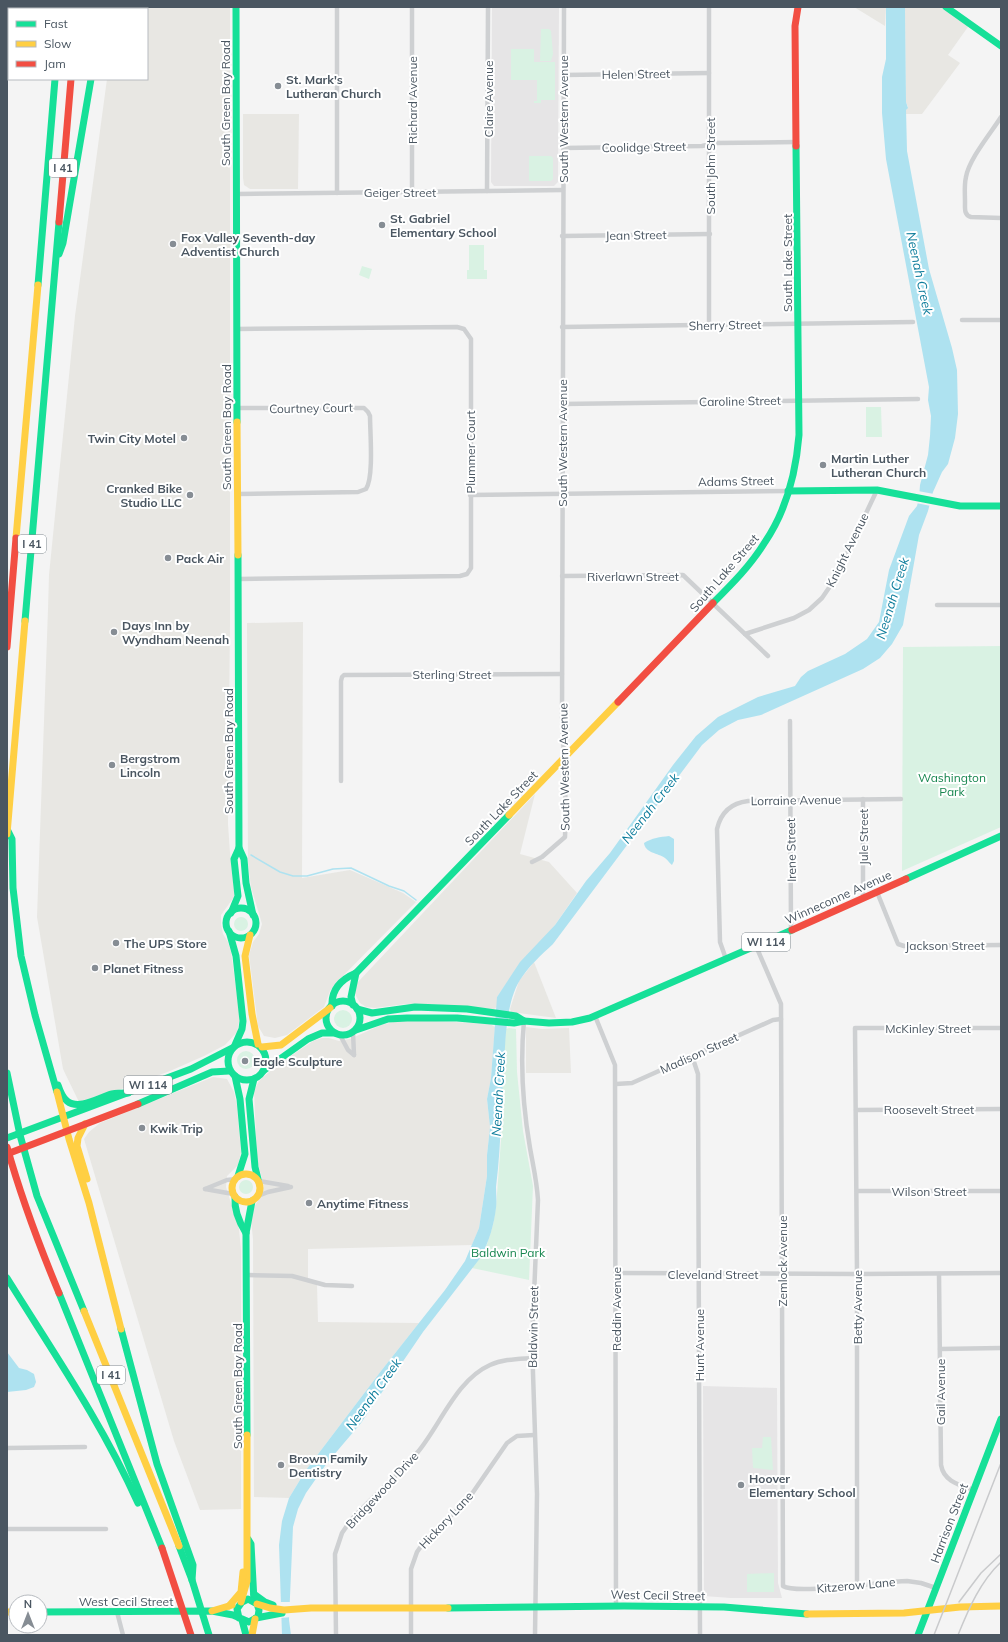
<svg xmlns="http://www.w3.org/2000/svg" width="1008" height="1642" font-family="Mulish,sans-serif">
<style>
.commercial{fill:#e8e7e3}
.education{fill:#e6e5e6}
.green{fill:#d9f2e3}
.water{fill:#aee2f0}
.pier{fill:#f4f4f4}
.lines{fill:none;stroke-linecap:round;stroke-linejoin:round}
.stream{stroke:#aee2f0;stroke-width:1.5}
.street{stroke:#ced0d2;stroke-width:4.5}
.fast{stroke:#16e098;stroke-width:7}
.slow{stroke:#ffcf43;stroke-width:7}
.jam{stroke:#f24e42;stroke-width:7}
.rail{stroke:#c9cacc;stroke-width:1.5}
.poi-dot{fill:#868d94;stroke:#fff;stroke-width:1.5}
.labels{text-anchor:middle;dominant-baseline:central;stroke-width:4;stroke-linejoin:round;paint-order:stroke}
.shield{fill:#fff;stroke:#808990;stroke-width:1}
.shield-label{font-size:11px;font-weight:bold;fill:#4a5661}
.street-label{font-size:12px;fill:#4a5661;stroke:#fff}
.poi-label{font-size:12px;font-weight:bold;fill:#4a5661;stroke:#fff;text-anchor:start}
.park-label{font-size:12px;fill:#17864f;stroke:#fff}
.water-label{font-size:13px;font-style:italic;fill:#0c7c9b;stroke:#fff}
</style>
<rect width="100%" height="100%" fill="#f4f4f4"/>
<!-- commercial -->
<g class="commercial">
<polygon points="119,7 230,7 230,623 228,824 230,853 234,891 234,897 221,915 221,924 223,934 228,942 231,952 240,1017 237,1032 225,1045 204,1056 170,1071 89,1101 79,1102 63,1069 37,917 48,609 49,575 75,316 107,79 147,79 147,9 119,9"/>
<polygon points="854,7 886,7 885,26"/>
<polygon points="905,7 946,7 970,24 948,55 960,63 922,114 906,114 906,110 908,107 906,102"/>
<polygon points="243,114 299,114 298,189 250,189 244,185 243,178"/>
<polygon points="303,622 302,878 350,870 403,893 416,902 337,982 330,991 324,1007 287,1035 275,1038 264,1036 258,1026 249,955 253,942 259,934 262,924 251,887 248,863 247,623"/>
<polygon points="535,794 520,854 549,862 577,893 555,925 508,981 497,997 497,1007 494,1009 429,1004 406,1004 375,1008 366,1007 360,1003 356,996 355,990 357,983"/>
<polygon points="534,962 556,1018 511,1012 510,1009 519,981"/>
<polygon points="397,1021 436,1021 490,1024 495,1027 491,1078 487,1099 490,1127 487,1155 487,1176 479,1228 472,1245 308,1249 308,1280 317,1284 318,1322 419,1323 381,1371 306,1470 289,1498 254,1497 253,1239 251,1220 253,1209 259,1199 264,1186 257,1160 254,1091 259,1081 276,1066 313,1041 322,1038 329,1038 339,1041 350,1039 381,1025"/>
<polygon points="526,1027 542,1029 569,1028 571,1073 526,1073"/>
<polygon points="213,1077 227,1079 234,1092 237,1106 241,1152 238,1165 227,1176 226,1187 239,1229 241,1250 241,1509 200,1510 174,1441 84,1139 89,1132 100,1123"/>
</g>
<!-- education -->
<g class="education">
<polygon points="492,7 559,7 558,182 554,186 494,186 491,182"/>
<polygon points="703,1386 777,1388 778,1583 782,1598 731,1598 704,1596"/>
</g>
<!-- green -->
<g class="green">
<polygon points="541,29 549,29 551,31 553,54 551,61 540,61"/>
<polygon points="511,49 534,49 534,62 555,62 555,100 541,100 541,103 534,103 534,101 537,101 537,80 511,80"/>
<polygon points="529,156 551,156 553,158 553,179 551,181 529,181"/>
<polygon points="469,245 484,245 484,270 487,270 487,279 467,279 467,270 469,270"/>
<polygon points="362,266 372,269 369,279 359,275"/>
<polygon points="866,407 881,407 882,437 866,437"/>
<polygon points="1001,646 1001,827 902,871 903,647"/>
<circle cx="241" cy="924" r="7"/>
<circle cx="343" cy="1019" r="9"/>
<polygon points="509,1028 516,1029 517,1072 523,1131 533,1186 529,1280 472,1268 487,1244 493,1225 496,1207 502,1127 501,1084 506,1029"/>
<circle cx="246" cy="1060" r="9"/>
<circle cx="246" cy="1187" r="7"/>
<polygon points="763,1437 771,1437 773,1470 753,1468 752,1448 762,1448"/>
<polygon points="774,1573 774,1592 747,1592 747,1574"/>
</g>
<!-- water -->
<g class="water">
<path d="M 905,7 L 906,102 L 908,108 L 906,110 L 907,151 L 929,269 L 952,348 L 957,370 L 958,414 L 955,438 L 948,464 L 942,472 L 933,492 L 928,511 L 919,535 L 903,625 L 892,644 L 880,658 L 863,669 L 761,715 L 738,720 L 719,730 L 702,745 L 553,944 C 541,955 529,966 520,980 C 509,997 506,1027 505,1047 C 501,1094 502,1140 496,1187 C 496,1194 497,1201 496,1208 C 494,1225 489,1241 481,1257 L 423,1332 L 361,1423 L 327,1463 L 306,1493 L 298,1509 L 293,1527 L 289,1620 L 291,1635 L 282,1635 L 279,1545 L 282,1521 L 289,1498 L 306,1470 L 381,1371 L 445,1290 L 465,1261 L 479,1228 L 487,1176 L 487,1155 L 490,1127 L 487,1099 L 491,1078 L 497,997 L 520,962 L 555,925 L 586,881 L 610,853 L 673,765 L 696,736 L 718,717 L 758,697 L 795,686 L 801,677 L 808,671 L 845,654 L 867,639 L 879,622 L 889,570 L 909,516 L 917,506 L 919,498 L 920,485 L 928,455 L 930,436 L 931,416 L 928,400 L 929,387 L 886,159 L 882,113 L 882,77 L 886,59 L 886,8 Z"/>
<path d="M 669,836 L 674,839 L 674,861 L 672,865 C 669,863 668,860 665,858 C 658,853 645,853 644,843 C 652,838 660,837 669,836 Z"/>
<polygon points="7,1352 19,1368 27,1370 34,1374 36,1382 34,1387 26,1390 7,1392"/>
</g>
<!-- pier -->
<g class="pier">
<polygon points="918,491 934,494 931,506 916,503"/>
<polygon points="279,1602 292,1602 292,1617 280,1618"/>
</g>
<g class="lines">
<!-- stream -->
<polyline class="stream" points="251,855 280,872 293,876 307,876 333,869 351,868 389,886 404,891 416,900"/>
<!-- street -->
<g class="street">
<polyline points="709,7 709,325"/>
<polyline points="563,75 709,73"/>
<path d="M 1001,117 C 991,133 969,159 966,177 C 964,185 965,193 965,202 C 965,209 964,215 971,217 L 1001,218"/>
<polyline points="563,148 702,146 716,143 797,142"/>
<polyline points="487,191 488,7"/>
<polyline points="412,192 412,7"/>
<polyline points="337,193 337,7"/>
<polyline points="237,194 563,190"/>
<polyline points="562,236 710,234"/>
<polyline points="962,320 1001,320"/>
<polyline points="562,327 913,322"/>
<polyline points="237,329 457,327 464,329 471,339 471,568 467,574 460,576 238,579"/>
<polyline points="562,404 918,399"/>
<path d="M 237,494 L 358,492 L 366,489 C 374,477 370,432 370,416 L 368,412 L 364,408 L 238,408"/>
<polyline points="470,495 788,491"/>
<polyline points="562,576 683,575 768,656"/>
<polyline points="937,605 1001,605"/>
<polyline points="745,634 794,618 809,610 822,598 835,579 877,490"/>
<polyline points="790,721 791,931"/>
<polyline points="341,781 341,681 342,677 344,675 562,674"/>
<polyline points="863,799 863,898"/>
<path d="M 532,862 L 542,857 L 565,837 C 567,797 564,758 562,718 L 564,7"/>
<polyline points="877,892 898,944 904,946 1001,945"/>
<path d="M 756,946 L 781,1004 L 783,1586 C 797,1595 884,1581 907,1581 L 921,1583 L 936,1588"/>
<path d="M 726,959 L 720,942 L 717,829 C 721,812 731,803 748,801 L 901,799"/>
<polyline points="595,1016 615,1065 616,1606"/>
<path d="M 524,1021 C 520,1063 523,1107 530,1148 C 533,1165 537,1182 538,1200 L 532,1343 L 537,1494 L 535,1635"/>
<polyline points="353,1032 354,1055"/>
<polyline points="340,1035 348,1050 354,1055"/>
<polyline points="692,1056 698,1074 700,1635"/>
<polyline points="616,1084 632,1083 773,1020 781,1019"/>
<polyline points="856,1110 1001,1109"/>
<polyline points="259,1181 288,1186"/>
<polyline points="205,1189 227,1180 236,1179"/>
<polyline points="205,1189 233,1194"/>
<polyline points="857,1191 1001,1191"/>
<polyline points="258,1196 268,1192 291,1187"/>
<polyline points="616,1273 857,1274 1001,1273"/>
<path d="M 939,1274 L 941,1465 C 944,1482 960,1485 974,1490"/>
<polyline points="248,1275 292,1276 325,1285 352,1286"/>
<polyline points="940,1349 1001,1348"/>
<polyline points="7,1448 85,1447"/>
<polyline points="7,1529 106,1529"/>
<polyline points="857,1585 857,1274 855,1028 1001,1028"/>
<polyline points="117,1612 123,1635"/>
<path d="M 336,1635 L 335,1554 L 342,1533 L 351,1520 C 372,1497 397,1477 417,1453 C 440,1426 456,1380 490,1365 C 503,1359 518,1359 532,1358"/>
<polyline points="411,1635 411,1569 417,1552 424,1542 469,1498 507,1443 517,1436 534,1435"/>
</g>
<!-- fast -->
<g class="fast">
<polyline points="61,7 61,9"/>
<polyline points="77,7 77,9"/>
<polyline points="236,7 237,422"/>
<polyline points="946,7 1001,46"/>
<polyline points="59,254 63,243 91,79"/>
<polyline points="38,285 55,79"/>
<polyline points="788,491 877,490 960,506 1001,506"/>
<path d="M 713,603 C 732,584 751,565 765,542 C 786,511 796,472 799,435 L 796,146"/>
<polyline points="25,621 59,222"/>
<polyline points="8,831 12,839 13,888 21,956 35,1015 57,1092"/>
<polyline points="239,848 244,859 246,883 253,915"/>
<polyline points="906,879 1001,836"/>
<circle cx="241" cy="923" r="15"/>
<polyline points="231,913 238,896 234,859 239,848 238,555"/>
<polyline points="229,931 236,956 243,1021 242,1029 235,1045"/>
<circle cx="343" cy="1018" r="17"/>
<polyline points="353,1005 351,997 356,973"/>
<path d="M 332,1006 C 331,989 342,979 356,973 L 509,815"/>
<polyline points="357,1009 372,1013 415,1007 467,1009 516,1016 524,1021"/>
<polyline points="356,1030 388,1019 407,1018 457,1018 514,1023 524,1021 549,1023 572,1022 590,1018 792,930"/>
<circle cx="247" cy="1061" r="19"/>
<polyline points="263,1071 308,1039 322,1033 335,1033"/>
<polyline points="7,1073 20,1135 37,1196 84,1311"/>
<polyline points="235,1076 240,1099 245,1154 238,1176"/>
<polyline points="254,1079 249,1099 255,1167 258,1179"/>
<path d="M 58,1085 C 60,1091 62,1097 67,1101 C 79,1111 100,1097 112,1094 C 117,1093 123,1093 128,1093"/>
<polyline points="138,1104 212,1072 229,1071"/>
<polyline points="7,1138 191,1069 232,1048"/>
<path d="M 235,1197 C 234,1210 239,1222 246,1233"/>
<path d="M 7,1278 C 53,1352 102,1423 138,1503"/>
<polyline points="59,1293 162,1548"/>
<polyline points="121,1329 157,1464 193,1565 192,1580"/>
<polyline points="247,1435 246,1233 252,1201"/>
<polyline points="248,1539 251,1544 254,1601"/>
<polyline points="179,1546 192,1580 209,1635"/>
<polyline points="254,1594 265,1602 273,1605"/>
<polyline points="448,1608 624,1606 724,1607 807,1614"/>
<polyline points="40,1612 212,1611 233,1615 249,1622 258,1617 259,1610 257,1604 248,1599 242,1602 237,1609 239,1618"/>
<polyline points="256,1618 282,1613"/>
<polyline points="242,1620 246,1635"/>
<polyline points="918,1635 1001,1419"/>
</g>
<!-- slow -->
<g class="slow">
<polyline points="104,7 104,9"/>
<polyline points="15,9 17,7"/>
<polyline points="7,16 9,14"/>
<polyline points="237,422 238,555"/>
<polyline points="16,538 38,285"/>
<polyline points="509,815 618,702"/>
<polyline points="7,834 25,621"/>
<polyline points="250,935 245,956 252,1014 258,1044"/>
<polyline points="262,1047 281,1045 330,1008"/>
<polyline points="57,1092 69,1139 89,1203 121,1329"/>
<polyline points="85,1124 78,1138 77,1146 87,1179"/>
<circle cx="246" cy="1188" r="14"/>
<polyline points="84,1311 179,1546"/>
<polyline points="241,1602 247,1581 247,1435"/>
<polyline points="257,1604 270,1608 284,1610 311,1608 448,1608"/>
<polyline points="229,1606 241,1592 243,1572"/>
<polyline points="212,1611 232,1605"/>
<polyline points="7,1612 16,1612"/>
<polyline points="807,1614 904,1613 960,1607 1001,1606"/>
<polyline points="252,1635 255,1619"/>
</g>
<!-- jam -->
<g class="jam">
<polyline points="796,146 795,26 798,7"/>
<polyline points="59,222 71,79"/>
<polyline points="7,647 16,538"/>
<polyline points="618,702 713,603"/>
<polyline points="792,930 906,879"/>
<path d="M 7,1147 C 21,1197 39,1245 59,1293"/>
<polyline points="7,1154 138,1104"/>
<polyline points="162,1548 191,1635"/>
</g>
<!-- rail -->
<g class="rail">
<polyline points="959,1602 981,1573 1001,1554"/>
<polyline points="934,1635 1001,1463"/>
<path d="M 958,1635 C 969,1608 980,1582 1001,1562"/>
</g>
</g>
<!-- markers -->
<g class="poi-dot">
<circle cx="278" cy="86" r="4"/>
<circle cx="382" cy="225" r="4"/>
<circle cx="173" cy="244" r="4"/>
<circle cx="184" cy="438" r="4"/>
<circle cx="823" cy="465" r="4"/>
<circle cx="190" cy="495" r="4"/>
<circle cx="168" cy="558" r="4"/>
<circle cx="114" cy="632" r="4"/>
<circle cx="112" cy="765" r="4"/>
<circle cx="116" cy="943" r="4"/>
<circle cx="95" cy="968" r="4"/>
<circle cx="245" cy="1061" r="4"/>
<circle cx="142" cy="1128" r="4"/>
<circle cx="309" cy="1203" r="4"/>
<circle cx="281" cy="1465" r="4"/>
<circle cx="741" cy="1485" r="4"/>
</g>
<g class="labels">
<!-- shield labels -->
<g class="shield">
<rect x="49" y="159" width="28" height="18" rx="3"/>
<rect x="18" y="535" width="28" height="18" rx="3"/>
<rect x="742" y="933" width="48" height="18" rx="3"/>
<rect x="124" y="1076" width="48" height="18" rx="3"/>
<rect x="97" y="1366" width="28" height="18" rx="3"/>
</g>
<g class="shield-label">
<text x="63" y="168">I 41</text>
<text x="32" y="544">I 41</text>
<text x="766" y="942">WI 114</text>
<text x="148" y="1085">WI 114</text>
<text x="111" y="1375">I 41</text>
</g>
<!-- street labels -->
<g class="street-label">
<text transform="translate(636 74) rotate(-1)">Helen Street</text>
<text transform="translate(488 99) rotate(-90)">Claire Avenue</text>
<text transform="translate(412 100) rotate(-90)">Richard Avenue</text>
<text transform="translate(225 103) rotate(-90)">South Green Bay Road</text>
<text transform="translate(563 119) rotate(-90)">South Western Avenue</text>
<text transform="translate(644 147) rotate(-1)">Coolidge Street</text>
<text transform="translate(710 166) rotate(-90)">South John Street</text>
<text x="400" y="192">Geiger Street</text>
<text transform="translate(636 235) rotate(-1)">Jean Street</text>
<text transform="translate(787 263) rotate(-90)">South Lake Street</text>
<text transform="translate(725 325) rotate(-1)">Sherry Street</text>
<text transform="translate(740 401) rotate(-1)">Caroline Street</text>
<text transform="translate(311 408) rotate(-1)">Courtney Court</text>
<text transform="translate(226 427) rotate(-90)">South Green Bay Road</text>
<text transform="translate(562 443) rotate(-90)">South Western Avenue</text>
<text transform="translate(470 452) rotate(-90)">Plummer Court</text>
<text transform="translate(736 481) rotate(-1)">Adams Street</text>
<text transform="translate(847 550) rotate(-64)">Knight Avenue</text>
<text transform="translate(724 573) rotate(-49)">South Lake Street</text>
<text x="633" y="576">Riverlawn Street</text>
<text x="452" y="674">Sterling Street</text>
<text transform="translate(228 751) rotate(-90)">South Green Bay Road</text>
<text transform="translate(564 767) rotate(-91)">South Western Avenue</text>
<text transform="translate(796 800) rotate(-1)">Lorraine Avenue</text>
<text transform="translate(501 808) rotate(-46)">South Lake Street</text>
<text transform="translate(863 837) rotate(-90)">Jule Street</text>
<text transform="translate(791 850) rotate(-91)">Irene Street</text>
<text transform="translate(838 897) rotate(-24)">Winneconne Avenue</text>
<text x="945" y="945">Jackson Street</text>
<text x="928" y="1028">McKinley Street</text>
<text transform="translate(699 1053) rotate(-24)">Madison Street</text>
<text x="929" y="1109">Roosevelt Street</text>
<text x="929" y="1191">Wilson Street</text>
<text transform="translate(782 1261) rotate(-90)">Zemlock Avenue</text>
<text x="713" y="1274">Cleveland Street</text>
<text transform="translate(857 1307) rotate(-90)">Betty Avenue</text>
<text transform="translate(616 1309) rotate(-90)">Reddin Avenue</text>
<text transform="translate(533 1327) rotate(-89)">Baldwin Street</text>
<text transform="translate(699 1345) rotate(-90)">Hunt Avenue</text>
<text transform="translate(237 1386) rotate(-90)">South Green Bay Road</text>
<text transform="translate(940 1392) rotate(-90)">Gail Avenue</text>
<text transform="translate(382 1490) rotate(-47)">Bridgewood Drive</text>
<text transform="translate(446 1520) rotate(-47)">Hickory Lane</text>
<text transform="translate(949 1523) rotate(-69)">Harrison Street</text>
<text transform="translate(856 1585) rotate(-5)">Kitzerow Lane</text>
<text transform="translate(658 1595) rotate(1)">West Cecil Street</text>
<text x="126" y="1601">West Cecil Street</text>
</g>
<!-- poi labels -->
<g class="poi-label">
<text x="286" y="79">St. Mark's<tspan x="286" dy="14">Lutheran Church</tspan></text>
<text x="390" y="218">St. Gabriel<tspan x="390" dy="14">Elementary School</tspan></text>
<text x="181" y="237">Fox Valley Seventh-day<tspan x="181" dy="14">Adventist Church</tspan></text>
<text x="176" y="438" text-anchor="end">Twin City Motel</text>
<text x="831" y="458">Martin Luther<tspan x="831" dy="14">Lutheran Church</tspan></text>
<text x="182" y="488" text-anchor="end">Cranked Bike<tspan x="182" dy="14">Studio LLC</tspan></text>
<text x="176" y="558">Pack Air</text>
<text x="122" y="625">Days Inn by<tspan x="122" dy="14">Wyndham Neenah</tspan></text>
<text x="120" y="758">Bergstrom<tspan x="120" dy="14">Lincoln</tspan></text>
<text x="124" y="943">The UPS Store</text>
<text x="103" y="968">Planet Fitness</text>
<text x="253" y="1061">Eagle Sculpture</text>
<text x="150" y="1128">Kwik Trip</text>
<text x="317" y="1203">Anytime Fitness</text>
<text x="289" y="1458">Brown Family<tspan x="289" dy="14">Dentistry</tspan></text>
<text x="749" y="1478">Hoover<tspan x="749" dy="14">Elementary School</tspan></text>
</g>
<!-- park labels -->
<g class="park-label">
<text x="952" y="777">Washington<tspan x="952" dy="14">Park</tspan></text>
<text x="508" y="1252">Baldwin Park</text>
</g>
<!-- water labels -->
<g class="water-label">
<text transform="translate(920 273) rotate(78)">Neenah Creek</text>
<text transform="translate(892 598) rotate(-73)">Neenah Creek</text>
<text transform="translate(650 808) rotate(-52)">Neenah Creek</text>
<text transform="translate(498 1094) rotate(-87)">Neenah Creek</text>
<text transform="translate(373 1394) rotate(-54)">Neenah Creek</text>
</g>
</g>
<!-- border -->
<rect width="1008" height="1642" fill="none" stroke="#4a5661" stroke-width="16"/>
<!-- legend -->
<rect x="8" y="8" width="140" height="72" fill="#ffffff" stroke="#b7bbc0"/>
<rect x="16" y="21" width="20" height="6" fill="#16e098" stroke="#b7bbc0"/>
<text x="44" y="28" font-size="12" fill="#4a5661">Fast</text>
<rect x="16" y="41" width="20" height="6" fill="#ffcf43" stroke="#b7bbc0"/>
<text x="44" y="48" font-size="12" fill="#4a5661">Slow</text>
<rect x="16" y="61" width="20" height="6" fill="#f24e42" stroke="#b7bbc0"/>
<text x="44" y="68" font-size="12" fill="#4a5661">Jam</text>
<!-- north arrow -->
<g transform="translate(28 1614)"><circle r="19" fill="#ffffff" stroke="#b7bbc0"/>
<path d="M0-3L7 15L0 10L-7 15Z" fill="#868d94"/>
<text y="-6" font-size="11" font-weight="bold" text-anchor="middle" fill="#4a5661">N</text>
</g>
</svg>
